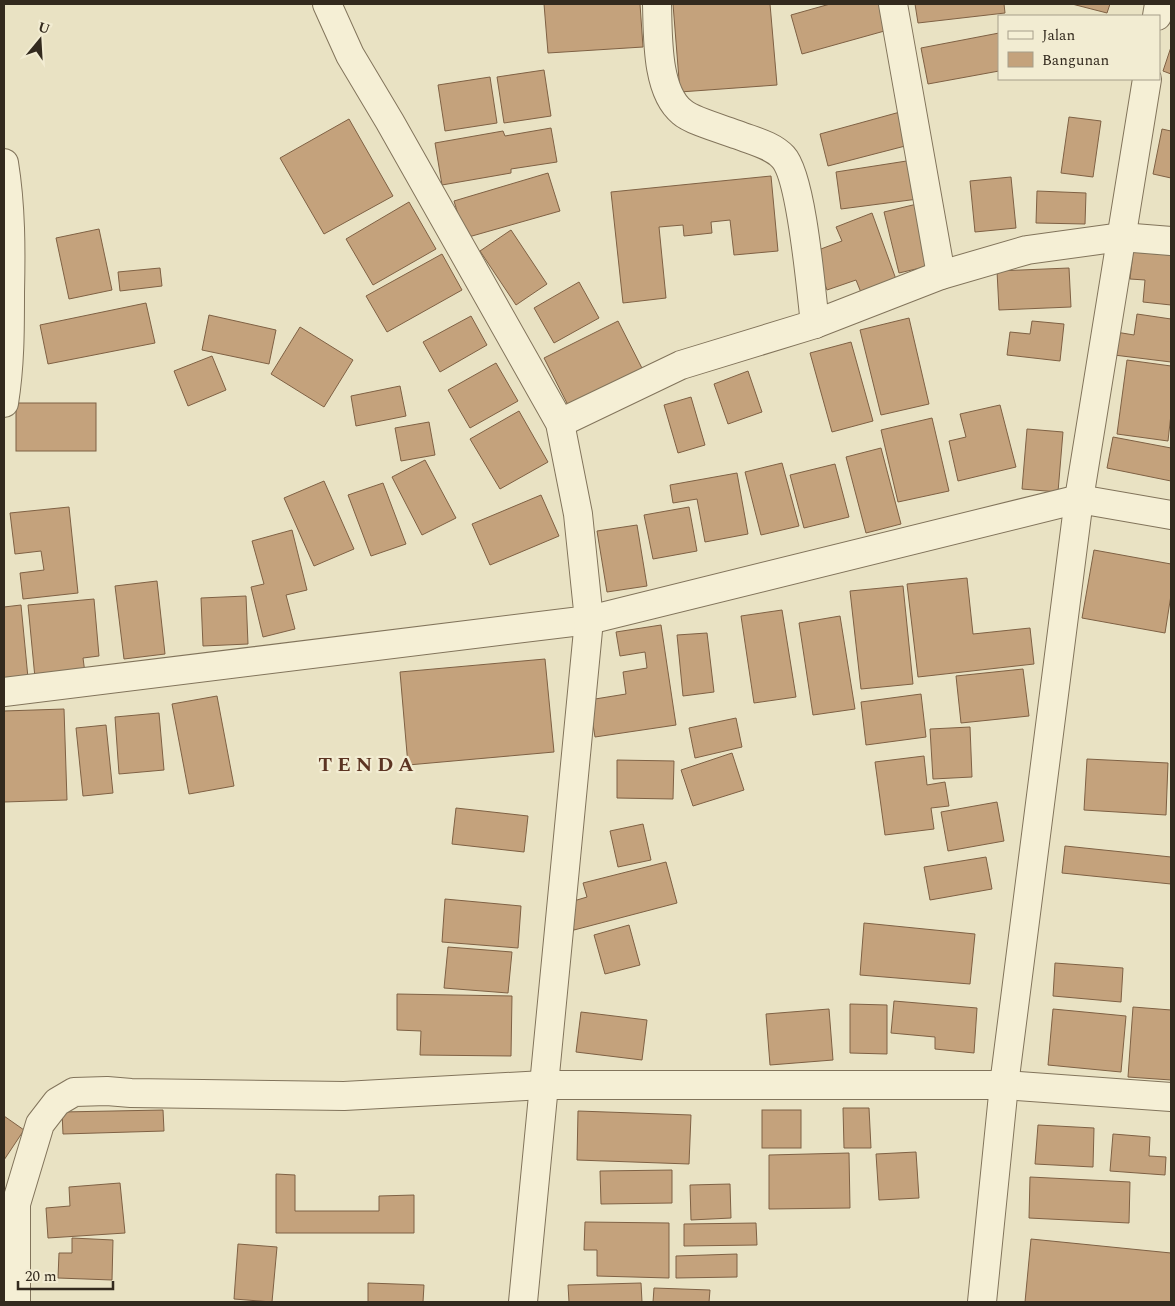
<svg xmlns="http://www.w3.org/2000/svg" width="1175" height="1306" font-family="Spectral,serif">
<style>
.building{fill:#c4a27c;stroke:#7f6144}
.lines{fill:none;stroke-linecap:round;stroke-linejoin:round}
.street-casing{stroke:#82745b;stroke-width:30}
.street{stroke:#f5efd5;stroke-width:28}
.labels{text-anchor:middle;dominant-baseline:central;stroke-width:4.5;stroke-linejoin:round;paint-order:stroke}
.quarter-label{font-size:20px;font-weight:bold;fill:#5c3422;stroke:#f2ecd2}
</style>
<rect width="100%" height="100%" fill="#e9e2c3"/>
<!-- building -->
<g class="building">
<polygon points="544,4 640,4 643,47 548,53"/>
<polygon points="673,4 770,4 777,85 680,92"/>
<polygon points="830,4 880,4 888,30 802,54 791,15"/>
<polygon points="915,4 1004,4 1005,13 918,23"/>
<polygon points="1072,4 1110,4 1107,13"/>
<polygon points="999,33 999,71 928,84 921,48"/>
<polygon points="1171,47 1171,74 1163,71"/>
<polygon points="544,70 551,116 504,123 497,77"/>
<polygon points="490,77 497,123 445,131 438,85"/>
<polygon points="900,112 909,145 828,166 820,134"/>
<polygon points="1069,117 1101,121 1093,177 1061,173"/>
<polygon points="349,119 393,196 324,234 280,158"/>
<polygon points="551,128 557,162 511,169 511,173 442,185 435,143 503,131 505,136"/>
<polygon points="1162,129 1171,131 1171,178 1153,174"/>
<polygon points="913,160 918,199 841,209 836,172"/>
<polygon points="548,173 560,211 465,238 454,201"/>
<polygon points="771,176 778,251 734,255 730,220 711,222 712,233 684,236 683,225 659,227 666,298 623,303 611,192"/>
<polygon points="1011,177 1016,228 975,232 970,181"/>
<polygon points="1037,191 1086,193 1085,224 1036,223"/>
<polygon points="409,202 436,249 373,285 346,239"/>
<polygon points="917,204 933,265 899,273 884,212"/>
<polygon points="872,213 897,282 862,295 856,280 827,290 813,252 842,241 836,227"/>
<polygon points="99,229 112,290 69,299 56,238"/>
<polygon points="511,230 547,284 516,305 480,251"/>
<polygon points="1133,252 1171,255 1171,305 1143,302 1145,280 1130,279"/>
<polygon points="442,254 462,290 387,332 366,296"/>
<polygon points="160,268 162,286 120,291 118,272"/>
<polygon points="1069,268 1071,307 999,310 997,271"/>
<polygon points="579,282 599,318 554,343 534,308"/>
<polygon points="146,303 155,343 48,364 40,325"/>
<polygon points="1137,314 1171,319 1171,362 1114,355 1116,332 1134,335"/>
<polygon points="209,315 276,330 269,364 202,350"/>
<polygon points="471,316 487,345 440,372 423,342"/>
<polygon points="909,318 929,404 881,415 860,330"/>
<polygon points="618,321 645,374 571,411 544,358"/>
<polygon points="1032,321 1064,324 1060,361 1007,355 1010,332 1030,334"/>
<polygon points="300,327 353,360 324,407 271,374"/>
<polygon points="851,342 873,421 832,432 810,353"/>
<polygon points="212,356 226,390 188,406 174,371"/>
<polygon points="1127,360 1171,366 1171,414 1168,441 1117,434"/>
<polygon points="496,363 518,401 470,428 448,390"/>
<polygon points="748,371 762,412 728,424 714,384"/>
<polygon points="400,386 406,416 356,426 351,396"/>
<polygon points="691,397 705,445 678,453 664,405"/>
<rect x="16" y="403" width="80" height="48"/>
<polygon points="1000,405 1016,467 958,481 949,441 966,437 960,414"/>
<polygon points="519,411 548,462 500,489 470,439"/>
<polygon points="932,418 949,491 898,502 881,430"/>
<polygon points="429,422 435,455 401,461 395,428"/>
<polygon points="1027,429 1063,432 1058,492 1022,489"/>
<polygon points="1113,437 1171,448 1171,481 1107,468"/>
<polygon points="881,448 901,524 866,533 846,457"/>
<polygon points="425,460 456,518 422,535 392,477"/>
<polygon points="782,463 799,526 761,535 745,472"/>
<polygon points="835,464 849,517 804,528 790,475"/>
<polygon points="737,473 748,534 705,542 697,499 673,503 670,485"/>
<polygon points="324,481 354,549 314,566 284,498"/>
<polygon points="383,483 406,544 371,556 348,495"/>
<polygon points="541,495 559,536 490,565 472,524"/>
<polygon points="69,507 78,593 23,599 20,573 44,570 41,551 15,554 10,513"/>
<polygon points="689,507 697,551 653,559 644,515"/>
<polygon points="637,525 647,586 607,592 597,531"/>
<polygon points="292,530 307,590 286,595 295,629 263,637 251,587 264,584 252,541"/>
<polygon points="1094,550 1171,564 1171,595 1165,633 1082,618"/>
<polygon points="967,578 973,634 1030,628 1034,664 918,677 907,584"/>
<polygon points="157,581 165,654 124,659 115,586"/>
<polygon points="903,586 913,684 861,689 850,591"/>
<polygon points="246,596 248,644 203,646 201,598"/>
<polygon points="94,599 99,656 83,658 85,673 35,678 28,605"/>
<polygon points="21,605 28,678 4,680 4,607"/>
<polygon points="782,610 796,697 754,703 741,616"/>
<polygon points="840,616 855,709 813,715 799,623"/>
<polygon points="661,625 676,725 595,737 589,700 626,694 623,672 647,668 645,652 620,656 616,632"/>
<polygon points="707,633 714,692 683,696 677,635"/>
<polygon points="545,659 554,752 408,765 400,672"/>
<polygon points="1023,669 1029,716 961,723 956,676"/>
<polygon points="921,694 926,737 866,745 861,702"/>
<polygon points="217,696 234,786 189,794 172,704"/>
<polygon points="64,709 67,800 4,802 4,711"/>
<polygon points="159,713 164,770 119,774 115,717"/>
<polygon points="736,718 742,747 695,758 689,728"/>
<polygon points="106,725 113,793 83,796 76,728"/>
<polygon points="970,727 972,777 933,779 930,729"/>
<polygon points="732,753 744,790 693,806 681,770"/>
<polygon points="924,756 927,785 945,782 949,806 931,808 934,829 885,835 875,762"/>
<polygon points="1087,759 1168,763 1166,815 1084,810"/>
<polygon points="617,760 674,761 673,799 617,798"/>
<polygon points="997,802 1004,841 948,851 941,812"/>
<polygon points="456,808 528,816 524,852 452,844"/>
<polygon points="643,824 651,860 618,867 610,831"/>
<polygon points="1065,846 1171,857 1171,884 1062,873"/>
<polygon points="986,857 992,889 930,900 924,867"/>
<polygon points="666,862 677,903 574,930 567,903 587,897 583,883"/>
<polygon points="445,899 521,906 518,948 442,942"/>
<polygon points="864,923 975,934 970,984 860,975"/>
<polygon points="629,925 640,965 605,974 594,935"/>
<polygon points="448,947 512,952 508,993 444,988"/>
<polygon points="1055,963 1123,968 1121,1002 1053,996"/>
<polygon points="397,994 512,996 511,1056 420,1055 421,1031 397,1030"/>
<polygon points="894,1001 977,1008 974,1053 935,1049 935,1037 891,1033"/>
<polygon points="850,1004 887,1005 887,1054 850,1053"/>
<polygon points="1133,1007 1171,1010 1171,1080 1128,1077"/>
<polygon points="829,1009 833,1060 770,1065 766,1014"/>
<polygon points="1053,1009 1126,1016 1121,1072 1048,1065"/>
<polygon points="581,1012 647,1020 642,1060 576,1052"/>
<polygon points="843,1108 869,1108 871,1148 844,1148"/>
<polygon points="163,1110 164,1131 63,1134 62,1112"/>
<rect x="762" y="1110" width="39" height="38"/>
<polygon points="578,1111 691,1115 689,1164 577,1160"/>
<polygon points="4,1116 24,1130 4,1160"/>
<polygon points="1038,1125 1094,1128 1093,1167 1035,1164"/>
<polygon points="1113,1134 1150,1137 1149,1156 1166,1157 1165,1175 1110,1171"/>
<polygon points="916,1152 919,1198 879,1200 876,1154"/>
<polygon points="849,1153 850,1208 769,1209 769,1155"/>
<polygon points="672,1170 672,1203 601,1204 600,1171"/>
<polygon points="276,1174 295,1175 295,1211 379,1211 379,1196 414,1195 414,1233 276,1233"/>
<polygon points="1030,1177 1130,1182 1129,1223 1029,1218"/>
<polygon points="120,1183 125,1233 48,1238 46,1208 70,1206 69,1187"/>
<polygon points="730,1184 731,1218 691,1220 690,1185"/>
<polygon points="585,1222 669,1223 669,1278 597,1276 597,1250 584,1250"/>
<polygon points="756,1223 757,1245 684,1246 684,1224"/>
<polygon points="72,1238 113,1240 112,1280 58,1278 59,1253 72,1253"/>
<polygon points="1031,1239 1171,1253 1171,1302 1025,1302"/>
<polygon points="238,1244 277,1247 272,1302 234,1299"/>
<polygon points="737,1254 737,1277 676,1278 676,1256"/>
<polygon points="368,1283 424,1285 423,1302 368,1302"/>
<polygon points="641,1283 642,1302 551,1302 569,1302 568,1285"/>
<polygon points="654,1288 710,1290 709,1302 653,1302"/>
</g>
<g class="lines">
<defs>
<g id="street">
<path d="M 657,4 C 658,35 656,91 682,112 C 692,121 725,130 738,135 C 753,141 772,145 783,157 C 802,177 811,291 815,324"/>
<polyline points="893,4 941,275"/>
<polyline points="1157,16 1159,4"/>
<path d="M 4,163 C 11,206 11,250 10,293 C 10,330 10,366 4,403"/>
<polyline points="560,423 681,365 815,324 941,275 1027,250 1121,237 1171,241"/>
<polyline points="4,692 589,620 578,514 560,423 390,122 350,55 327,4"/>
<polyline points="16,1302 16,1204 40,1124 57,1102 74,1092 107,1091 131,1093 344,1096 544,1085 1004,1085 1171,1097"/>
<polyline points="523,1302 589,620 1079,499 1171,515"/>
<polyline points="982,1302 1004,1085 1079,499 1147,79"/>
</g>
</defs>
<!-- street casing -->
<use href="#street" class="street-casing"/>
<!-- street -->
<use href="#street" class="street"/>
</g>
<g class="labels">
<!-- quarter labels -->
<g class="quarter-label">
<text x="366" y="765">T E N D A</text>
</g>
</g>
<!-- border -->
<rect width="1175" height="1306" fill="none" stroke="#332a1e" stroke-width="10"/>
<!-- legend -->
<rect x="998" y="15" width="162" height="65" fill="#f2ecd2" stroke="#a69e8a"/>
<rect x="1008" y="31" width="25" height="8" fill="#f5efd5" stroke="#a69e8a"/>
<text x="1042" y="40" font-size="15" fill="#332a1e">Jalan</text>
<rect x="1008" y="52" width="25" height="15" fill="#c4a27c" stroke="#a69e8a"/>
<text x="1042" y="65" font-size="15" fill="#332a1e">Bangunan</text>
<!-- north arrow -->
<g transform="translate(40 40) rotate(18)" stroke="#f2ecd2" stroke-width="4" paint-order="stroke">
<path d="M0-4L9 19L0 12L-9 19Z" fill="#332a1e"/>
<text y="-8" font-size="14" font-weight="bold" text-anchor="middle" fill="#332a1e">U</text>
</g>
<!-- scale -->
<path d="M18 1281v8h95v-8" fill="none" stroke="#332a1e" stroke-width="2.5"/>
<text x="25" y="1281" font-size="15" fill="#332a1e" stroke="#f2ecd2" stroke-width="4" paint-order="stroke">20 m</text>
</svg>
